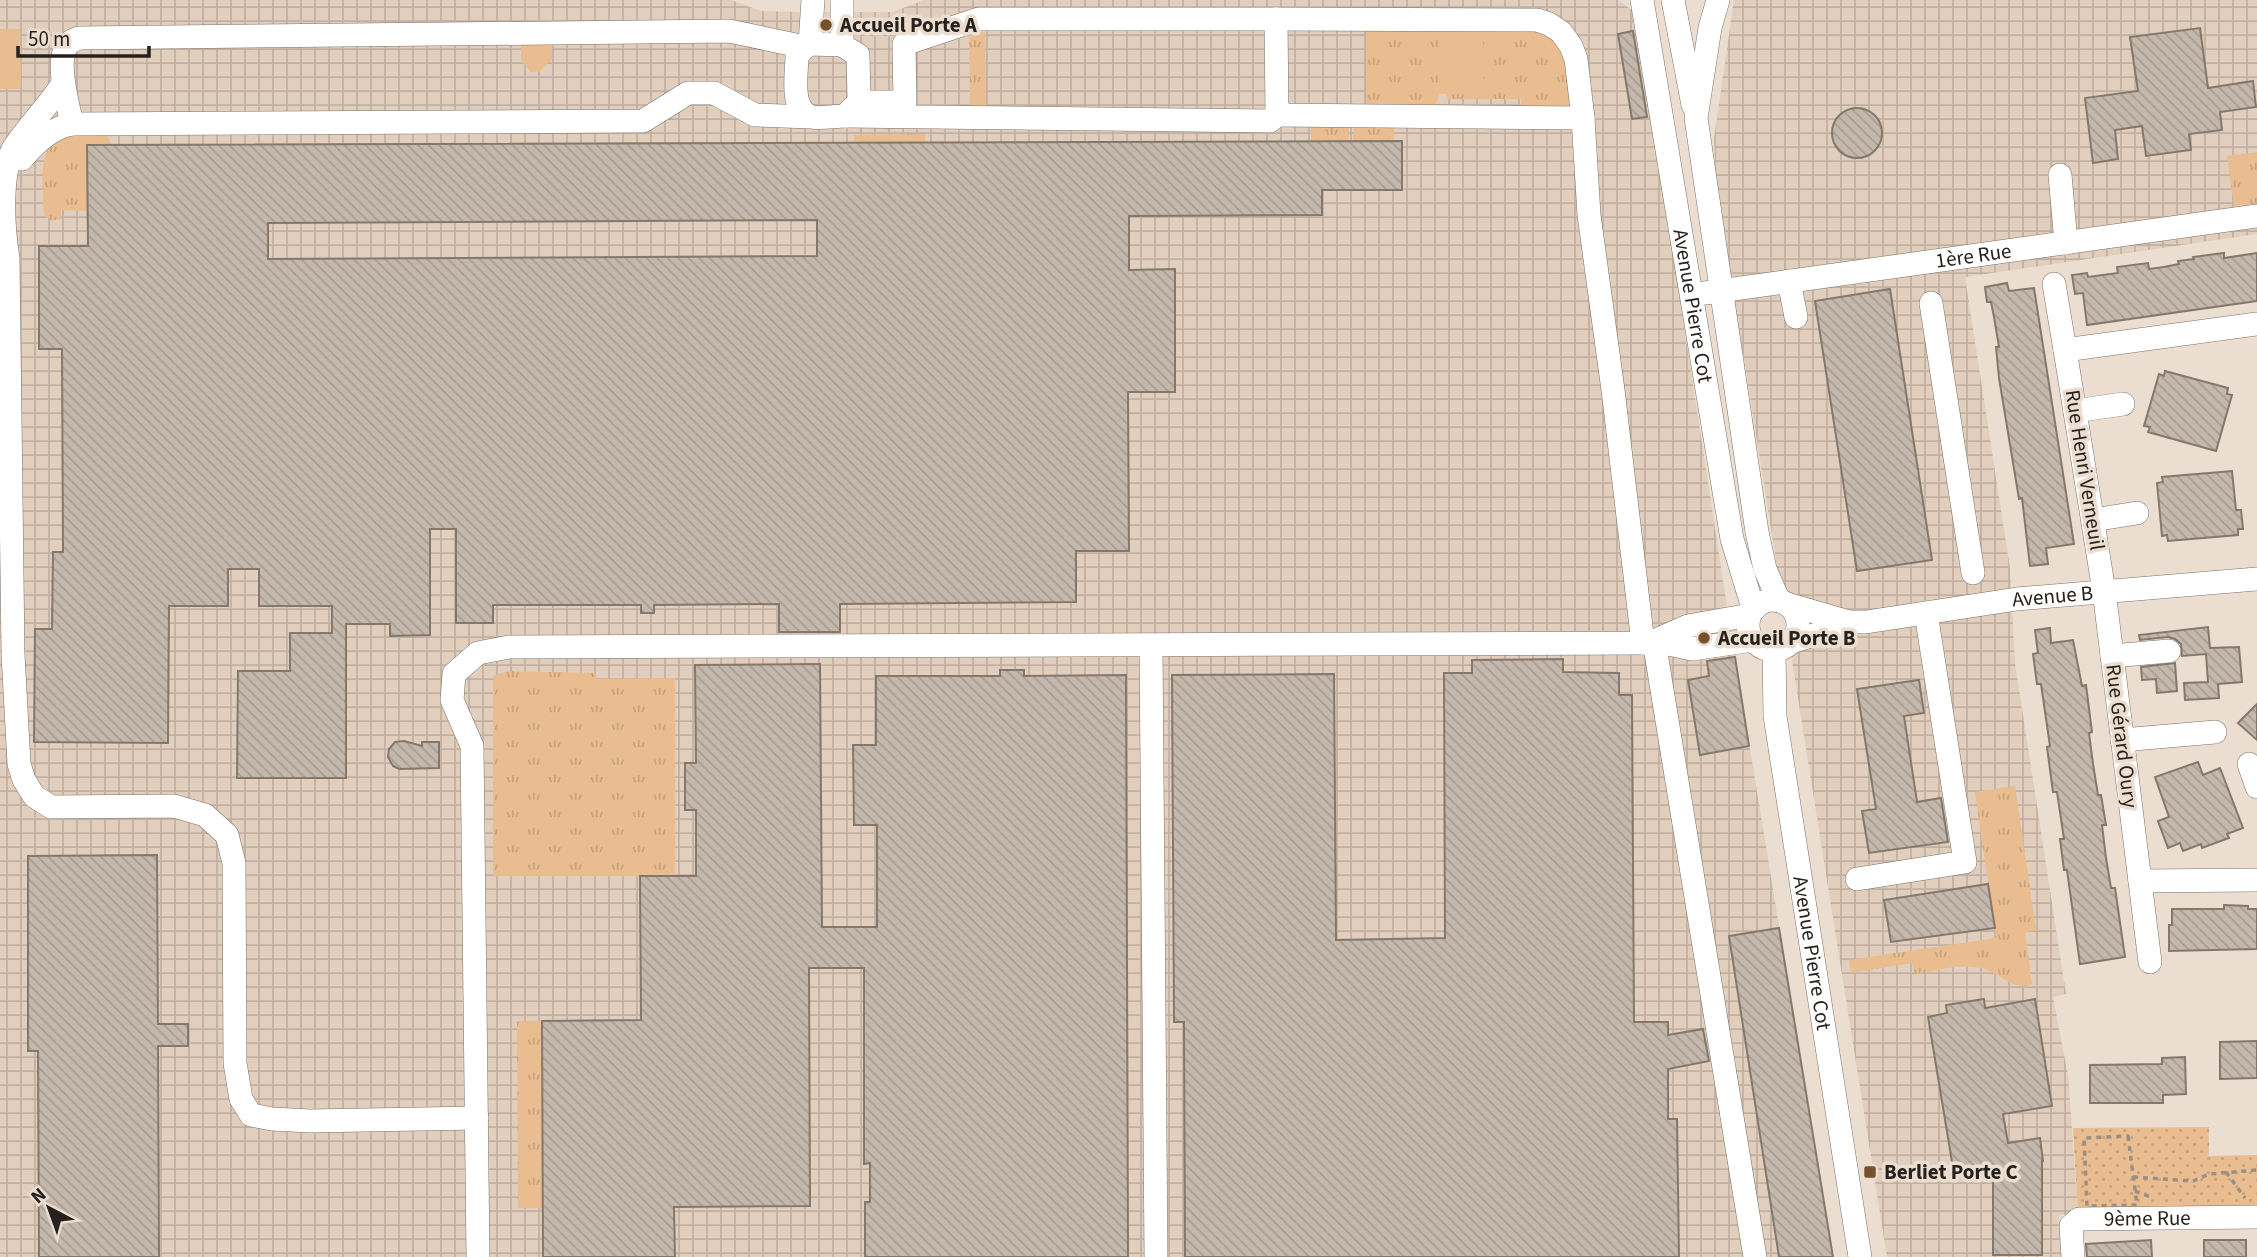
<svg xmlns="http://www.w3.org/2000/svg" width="2257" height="1257" font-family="'Source Sans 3',sans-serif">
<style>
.industrial{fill:url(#industrial-grid)}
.grass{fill:url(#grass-tufts)}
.park{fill:url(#park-dots)}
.garden{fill:#e9bd90}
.building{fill:url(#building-back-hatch);stroke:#84786c;stroke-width:2;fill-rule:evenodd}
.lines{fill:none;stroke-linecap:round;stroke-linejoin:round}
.minor-casing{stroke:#7d7166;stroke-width:24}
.path{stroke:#998f85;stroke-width:3.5;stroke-dasharray:5 5;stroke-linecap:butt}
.minor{stroke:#fff;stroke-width:23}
.poi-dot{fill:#76522c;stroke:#ebddd0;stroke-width:2.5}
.labels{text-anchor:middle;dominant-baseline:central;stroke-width:7;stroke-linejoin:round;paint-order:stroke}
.poi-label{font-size:21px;font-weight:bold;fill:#26211c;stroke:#ebddd0;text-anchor:start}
.street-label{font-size:21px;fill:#26211c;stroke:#ebddd0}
</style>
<defs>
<pattern id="industrial-grid" width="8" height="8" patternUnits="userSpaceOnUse" patternTransform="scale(1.75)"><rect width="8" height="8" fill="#e1cebd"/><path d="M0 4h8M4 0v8" fill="none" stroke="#c1b1a2"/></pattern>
<pattern id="grass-tufts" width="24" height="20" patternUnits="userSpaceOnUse" patternTransform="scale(1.75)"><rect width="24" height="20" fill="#e9bd90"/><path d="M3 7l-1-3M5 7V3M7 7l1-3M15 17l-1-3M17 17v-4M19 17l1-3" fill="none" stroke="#c8a27c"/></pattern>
<pattern id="park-dots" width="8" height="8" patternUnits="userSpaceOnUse" patternTransform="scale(1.75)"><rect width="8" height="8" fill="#e9bd90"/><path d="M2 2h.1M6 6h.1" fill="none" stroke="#c8a27c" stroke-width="1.8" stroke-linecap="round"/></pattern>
<pattern id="building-back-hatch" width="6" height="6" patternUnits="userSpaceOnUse" patternTransform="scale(1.75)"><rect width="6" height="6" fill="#c4b7ab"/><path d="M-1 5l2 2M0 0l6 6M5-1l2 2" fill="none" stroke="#a89d93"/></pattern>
</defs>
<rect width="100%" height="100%" fill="#ebddd0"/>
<!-- industrial -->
<g class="industrial">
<polygon points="0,0 731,0 761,11 796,12 893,12 924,0 1618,0 1636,13 1730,626 1833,1257 0,1257"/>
<polygon points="1734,0 2257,0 2257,234 1965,277 2010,568 2015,663 2066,994 2053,997 2068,1075 2078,1214 2059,1215 2063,1257 1887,1257 1716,184 1714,138"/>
</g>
<!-- grass -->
<g class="grass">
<path d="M 1366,23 L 1539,26 L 1563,42 L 1575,110 L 1522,110 L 1521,99 L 1448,99 L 1446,94 L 1483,94 L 1440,32 C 1439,52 1446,93 1433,108 L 1366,110 Z"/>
<polygon points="969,32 985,32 986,113 970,113"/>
<rect x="1311" y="120" width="38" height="21"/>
<polygon points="1354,120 1394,120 1394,141 1353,141"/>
<path d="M 106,132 L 111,144 L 87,145 L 88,211 L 61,210 L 61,220 L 51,220 L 44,215 C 44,193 35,148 61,136 C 73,131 93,133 106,132 Z"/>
<polygon points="925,134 925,142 854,142 854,135"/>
<polygon points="2257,152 2257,203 2234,206 2227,156"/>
<polygon points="507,671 596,673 596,679 675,678 675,876 493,876 493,676"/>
<path d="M 2015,786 L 2036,930 L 2025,933 L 2032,984 C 2012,992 2000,972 1981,968 C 1960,963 1935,971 1915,974 L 1912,963 L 1851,973 L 1849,960 L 1996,938 L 1975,792 Z"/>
<polygon points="517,1021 542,1021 543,1208 518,1208"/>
</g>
<!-- park -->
<polygon class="park" points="2209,1127 2209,1156 2257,1155 2257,1213 2078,1214 2073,1128"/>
<!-- garden -->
<g class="garden">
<polygon points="0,29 20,29 21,89 0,89"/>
<polygon points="1483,31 1484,94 1440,94 1439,32"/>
<polygon points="521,41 552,41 552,59 539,72 530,72 521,59"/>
</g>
<!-- building -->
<g class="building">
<polygon points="2200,28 2208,88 2253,81 2256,107 2220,112 2222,130 2189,134 2191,150 2146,156 2142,126 2115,130 2118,159 2093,163 2085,98 2138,91 2130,37"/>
<polygon points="1633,31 1647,117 1632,119 1618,34"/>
<circle cx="1857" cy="133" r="25"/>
<path d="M 1402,141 L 1402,190 L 1322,190 L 1322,215 L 1129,216 L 1129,270 L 1175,269 L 1175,392 L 1128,392 L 1129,551 L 1076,551 L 1076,602 L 840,604 L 840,632 L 779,632 L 779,604 L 654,605 L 654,613 L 641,613 L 641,605 L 493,605 L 493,623 L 456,623 L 456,529 L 430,529 L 430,635 L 390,636 L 390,624 L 346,624 L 346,778 L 237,778 L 238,671 L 290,671 L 290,633 L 332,633 L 332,606 L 259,606 L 259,569 L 228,569 L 228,606 L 169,606 L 168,743 L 34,742 L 35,629 L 52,629 L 53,552 L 63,552 L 62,349 L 39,349 L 39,246 L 88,246 L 87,145 ZM 817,220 L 817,256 L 268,259 L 268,223 Z"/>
<polygon points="2224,253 2224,258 2257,253 2257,301 2087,325 2083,293 2075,294 2072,275 2087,273 2088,277 2118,273 2117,267 2148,263 2149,269 2164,267 2179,264 2178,261 2194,259 2193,257"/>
<polygon points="2007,283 2009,291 2034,288 2074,544 2046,548 2048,564 2030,566 2022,498 2019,499 1999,378 1996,347 1999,347 1994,317 1991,302 1987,302 1985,287"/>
<polygon points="1890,289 1932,560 1857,571 1815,301"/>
<polygon points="2165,371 2228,388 2227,394 2232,395 2216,451 2148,432 2150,427 2144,426 2159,374 2164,376"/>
<polygon points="2232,471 2236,510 2241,510 2243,529 2238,529 2238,535 2168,541 2167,535 2162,536 2157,483 2163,482 2162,477"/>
<polygon points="2208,627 2210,648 2239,647 2242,682 2218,684 2219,698 2185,700 2184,683 2208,682 2206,654 2182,656 2181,644 2175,639 2168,637 2140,640 2139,635"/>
<polygon points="2050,628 2051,643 2073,640 2082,686 2086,685 2092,732 2089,733 2093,764 2098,795 2101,795 2106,825 2102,825 2106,858 2111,888 2115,888 2125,957 2080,964 2067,870 2064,870 2060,839 2064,839 2057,792 2053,792 2047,747 2050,746 2041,684 2037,684 2033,654 2038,653 2035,630"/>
<polygon points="1735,657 1749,746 1700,755 1688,680 1709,676 1707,661"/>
<polygon points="1563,659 1563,672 1619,673 1619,695 1632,695 1634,1022 1668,1022 1668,1035 1703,1029 1709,1061 1668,1069 1668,1119 1677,1119 1679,1257 1185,1257 1184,1022 1174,1022 1172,675 1334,674 1336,940 1445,938 1444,673 1472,673 1472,660"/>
<polygon points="2175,663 2177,691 2157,693 2156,679 2142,680 2141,667"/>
<polygon points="820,664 822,927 877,927 877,825 854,825 853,745 876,745 876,676 1000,676 1000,670 1024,670 1024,676 1126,675 1128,1257 865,1257 865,1202 870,1202 870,1163 864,1164 864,968 809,968 810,1206 674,1207 675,1257 543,1257 542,1021 641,1020 640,876 696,876 696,810 685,810 685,763 696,763 695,665"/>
<polygon points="1919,680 1924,713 1904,716 1917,802 1941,798 1948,842 1869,853 1862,811 1876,809 1857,689"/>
<polygon points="2257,704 2257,740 2238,723"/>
<polygon points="404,741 422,746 422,742 439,742 439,768 399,769 393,766 388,757 389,749 395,742"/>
<polygon points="2198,762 2203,775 2220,768 2243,828 2227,834 2229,838 2202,848 2201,844 2183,851 2180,843 2168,848 2158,821 2169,817 2155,777"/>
<polygon points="157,855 158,1024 188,1024 188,1046 158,1046 159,1257 39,1257 38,1051 28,1051 28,856"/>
<polygon points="1988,884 1995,928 1891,942 1884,900"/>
<polygon points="2224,905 2248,906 2248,909 2257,909 2257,949 2169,951 2169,925 2172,925 2172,909 2224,909"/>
<polygon points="1779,928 1833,1257 1779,1257 1729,936"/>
<polygon points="1984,999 1985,1008 2035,999 2052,1106 2003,1114 2008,1143 2040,1138 2043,1161 2042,1161 2042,1255 1993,1255 1993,1168 1954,1174 1928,1017 1947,1013 1946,1005"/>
<polygon points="2257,1041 2257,1078 2220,1079 2220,1042"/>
<polygon points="2185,1057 2186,1094 2163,1095 2163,1103 2090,1103 2090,1065 2162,1064 2162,1058"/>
<polygon points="2151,1240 2152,1257 2087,1257 2086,1244"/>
<rect x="2204" y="1240" width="42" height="17"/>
</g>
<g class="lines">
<defs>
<g id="minor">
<polyline points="842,0 842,45"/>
<path id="s1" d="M 1642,0 L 1732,539 L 1750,598 L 1755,608"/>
<polyline points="1673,0 1693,105"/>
<polyline points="1718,0 1710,28 1696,118 1757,532 1765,569 1779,601"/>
<polyline points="1276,19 1537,20 1549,24 1561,32 1571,46 1576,59 1583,118 1589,215 1613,390 1643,643"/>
<polyline points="810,44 813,0"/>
<path d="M 805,47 L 797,56 C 797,74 789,110 812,117 C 821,119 835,116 845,116 L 859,102 L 858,55 L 842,45 L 810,44 L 805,47 L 729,31 L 79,38 C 74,40 69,41 66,47 C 56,64 68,105 72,124 L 643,121 L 688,93 L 714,93 L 755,115 L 811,117"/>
<path d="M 63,83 C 48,107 28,126 13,149 C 0,176 3,228 8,258 L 13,654 L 19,764 L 24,780 L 34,796 L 51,807 L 174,806 L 205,815 L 227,835 L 234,863 L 235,1063 L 241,1099 L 251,1115 L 272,1119 L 310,1121 L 477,1118"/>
<polyline points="1277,115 1583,118"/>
<polyline points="845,116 1270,121 1277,115 1276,19 979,19 904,44 905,102 859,102"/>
<path d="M 22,159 C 35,143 51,128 72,124"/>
<polyline points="2060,175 2066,243"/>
<polyline points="1789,281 1796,317"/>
<polyline points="2054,284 2065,350"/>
<path id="s2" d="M 1705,293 L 2257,216"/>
<polyline points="1931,303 1973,573"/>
<polyline points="2075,411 2123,404"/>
<polyline points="2093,520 2137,513"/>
<circle cx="1773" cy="625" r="25"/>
<path id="s3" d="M 1787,604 L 1849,622 L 1866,622 L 2017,599 L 2257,579"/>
<polyline points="1654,641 1755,1257"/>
<polyline points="1654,641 1692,649 1753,640"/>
<polyline points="1791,642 1837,628 1849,622"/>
<polyline points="1151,646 1156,1257"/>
<path id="s4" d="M 1774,650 L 1775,716 L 1860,1257"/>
<polyline points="2112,656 2169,651"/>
<polyline points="2122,740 2215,732"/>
<polyline points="2249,764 2257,787"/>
<polyline points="1857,879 1965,862 1926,613"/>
<polyline points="2140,881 2257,880"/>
<polyline points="2150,962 2104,591 2065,350 2257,324"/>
<polyline points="478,1257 472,746 452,700 454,674 478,653 509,647 1643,643 1654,641 1688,626 1750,615"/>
<path id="s5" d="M 2073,1257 L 2071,1226 L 2079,1219 L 2257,1217"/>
</g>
</defs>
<!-- minor casing -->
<use href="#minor" class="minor-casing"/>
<!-- path -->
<g class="path">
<polygon points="2128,1136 2137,1205 2087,1206 2084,1138"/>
<polyline points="2226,1172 2245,1198"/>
<polyline points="2133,1177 2193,1181 2209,1174 2257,1170"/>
<polyline points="2135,1191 2153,1198"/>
</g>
<!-- minor -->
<use href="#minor" class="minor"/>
</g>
<!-- markers -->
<g class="poi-dot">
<circle cx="826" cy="25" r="7"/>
<circle cx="1704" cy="638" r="7"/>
<rect x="1863" y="1165" width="14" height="14" rx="3.5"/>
</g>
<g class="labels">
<!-- poi labels -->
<g class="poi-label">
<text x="840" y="25">Accueil Porte A</text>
<text x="1718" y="638">Accueil Porte B</text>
<text x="1884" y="1172">Berliet Porte C</text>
</g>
<!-- street labels -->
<g class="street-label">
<text stroke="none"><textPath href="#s2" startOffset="271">1ère Rue</textPath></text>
<text stroke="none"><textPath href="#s1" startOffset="310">Avenue Pierre Cot</textPath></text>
<text transform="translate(2085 470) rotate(81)">Rue Henri Verneuil</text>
<text stroke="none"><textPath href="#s3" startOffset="270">Avenue B</textPath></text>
<text transform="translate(2122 736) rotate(83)">Rue Gérard Oury</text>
<text stroke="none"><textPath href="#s4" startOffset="306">Avenue Pierre Cot</textPath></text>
<text stroke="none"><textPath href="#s5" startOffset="110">9ème Rue</textPath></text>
</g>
</g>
<!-- north arrow -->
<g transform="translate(49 1208) rotate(319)" stroke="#ebddd0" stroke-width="5" paint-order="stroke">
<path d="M0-5L12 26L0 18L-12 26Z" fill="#26211c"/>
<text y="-10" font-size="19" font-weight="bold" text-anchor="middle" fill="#26211c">N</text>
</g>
<!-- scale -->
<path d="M18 46v10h131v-10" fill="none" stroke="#26211c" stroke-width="3.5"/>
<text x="28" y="46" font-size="21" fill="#26211c" stroke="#ebddd0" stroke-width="5" paint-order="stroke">50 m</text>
</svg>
